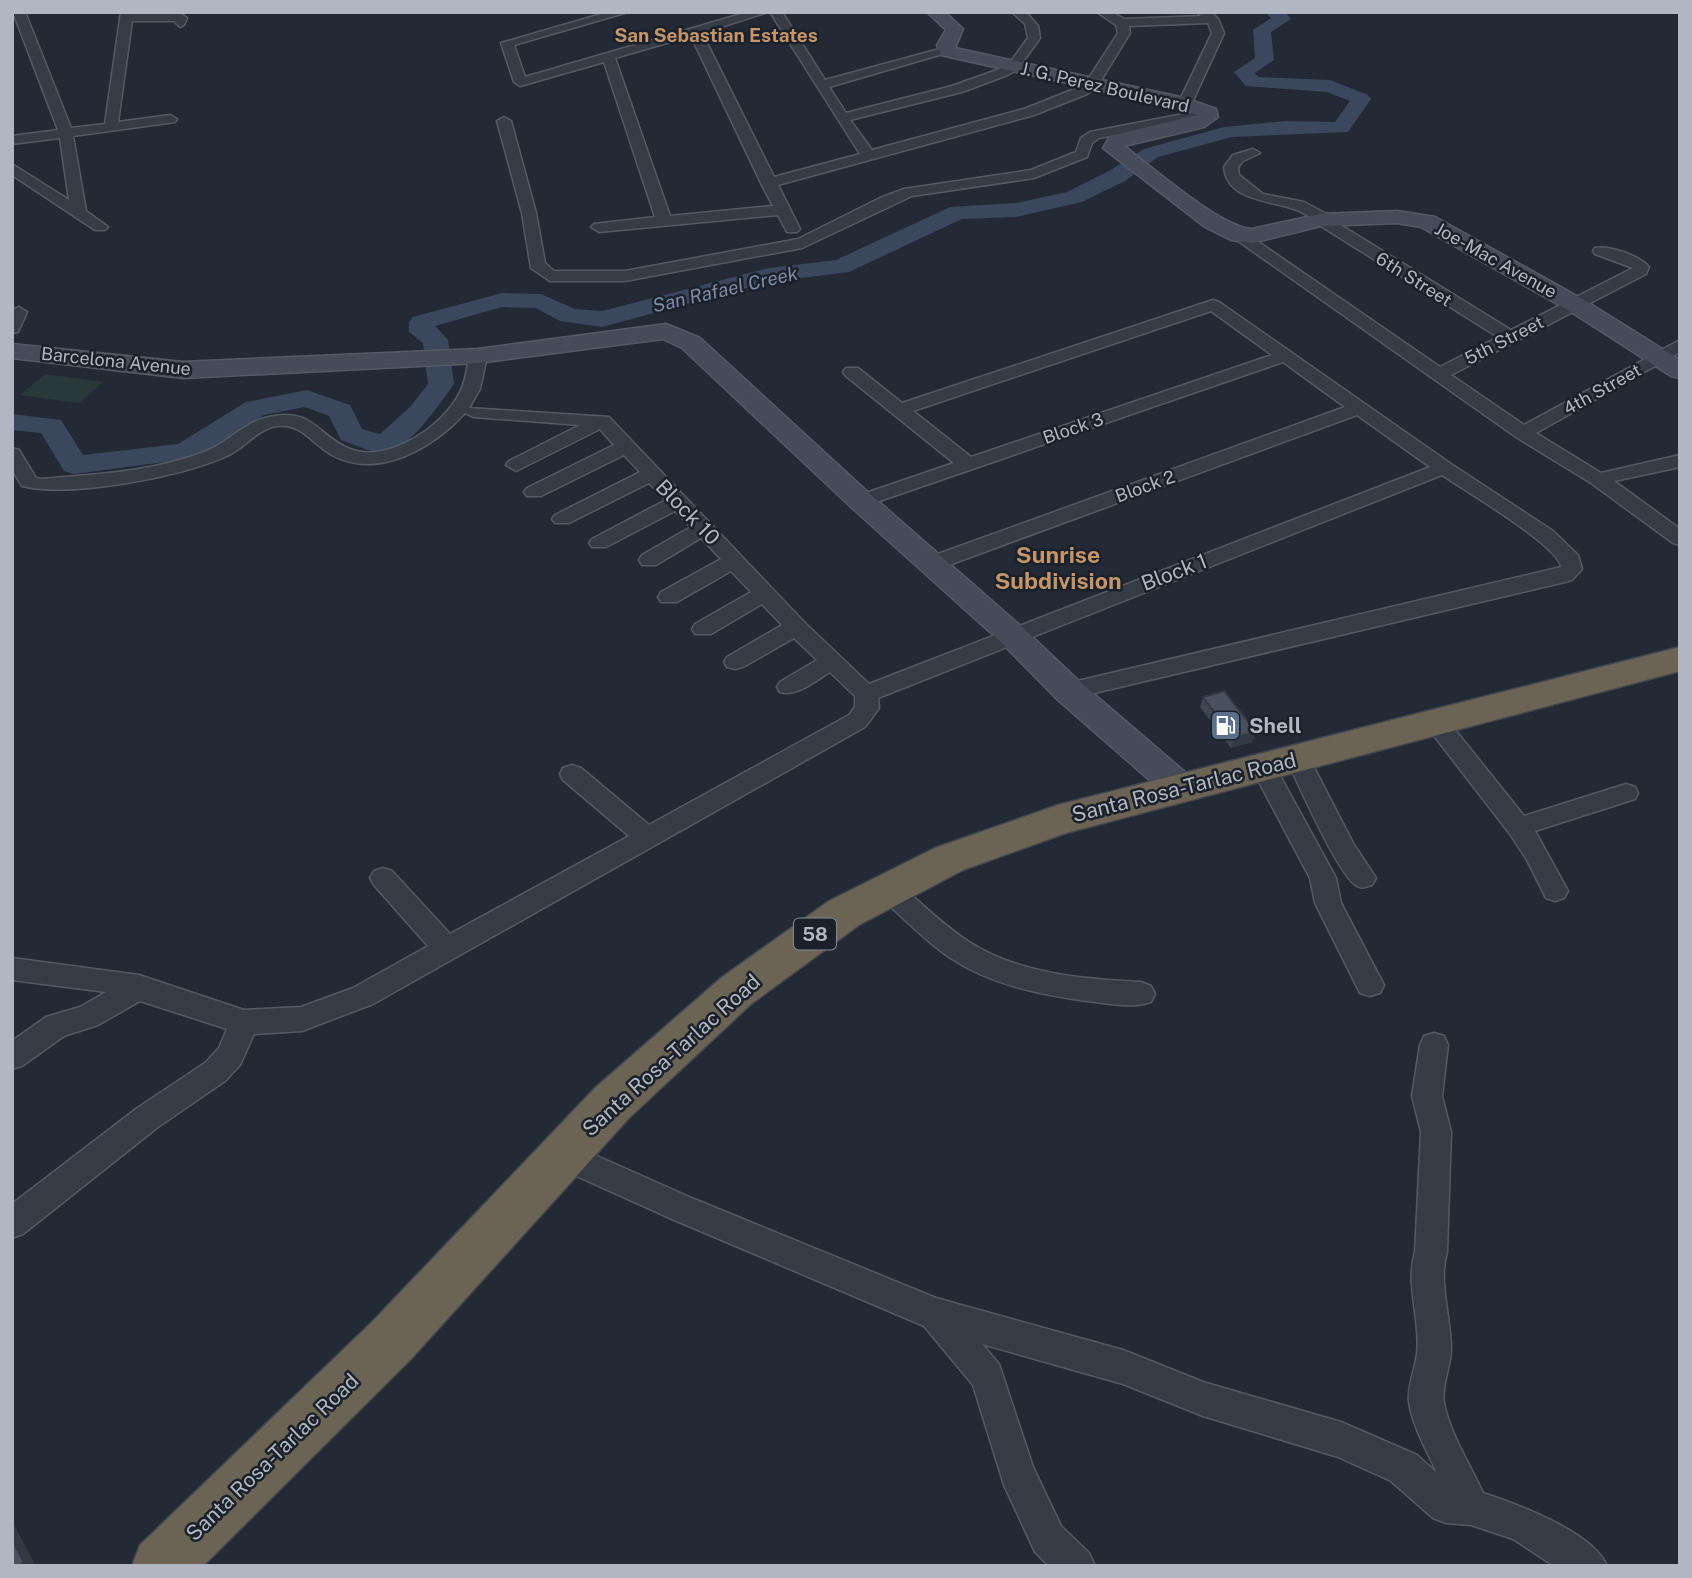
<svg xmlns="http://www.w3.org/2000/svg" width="1692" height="1578" font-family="'Public Sans',sans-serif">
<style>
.green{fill:#29393a}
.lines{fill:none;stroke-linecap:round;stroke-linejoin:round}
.river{fill:#3a475c;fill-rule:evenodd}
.street-casing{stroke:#545a63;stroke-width:3}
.secondary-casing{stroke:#545a63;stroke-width:3}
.highway-casing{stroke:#414750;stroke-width:3}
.street{fill:#363c46;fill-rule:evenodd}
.secondary{fill:#454b58;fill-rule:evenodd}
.highway{fill:#6b6354;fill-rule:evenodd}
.wall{fill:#3f4651}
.shaded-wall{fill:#333942}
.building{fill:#49515e;stroke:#333942;stroke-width:2}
.labels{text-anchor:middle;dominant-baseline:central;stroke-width:5;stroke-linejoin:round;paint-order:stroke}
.far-street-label{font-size:18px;fill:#b1b7c2;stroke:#1b212a}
.far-neighbourhood-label{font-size:19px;font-weight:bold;fill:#c59569;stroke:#1b212a}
.far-water-label{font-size:19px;font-style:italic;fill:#7c8da7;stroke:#1b212a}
.shield{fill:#1b212a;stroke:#848a94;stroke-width:2}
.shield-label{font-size:19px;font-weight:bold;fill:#b1b7c2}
.street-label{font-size:21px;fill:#b1b7c2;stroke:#1b212a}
.poi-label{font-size:21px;font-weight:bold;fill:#b1b7c2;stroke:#1b212a;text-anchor:start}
.neighbourhood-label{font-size:23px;font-weight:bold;fill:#c59569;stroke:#1b212a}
</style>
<rect width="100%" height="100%" fill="#232a35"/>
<!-- green -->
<polygon class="green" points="45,374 103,382 79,403 20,395"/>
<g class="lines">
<!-- river -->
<path class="river" d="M 1265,12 L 1285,12 L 1291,19 L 1271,32 L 1274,60 L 1255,73 L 1258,77 L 1330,80 L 1368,95 L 1371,99 L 1348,132 L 1232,137 L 1158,157 L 1125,181 L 1082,202 L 1016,217 L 962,219 L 849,272 L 770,282 L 602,327 L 560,321 L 536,308 L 502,307 L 435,326 L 448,340 L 454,384 C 442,401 406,454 384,453 C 370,453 354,444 341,440 L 329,416 L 305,407 L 264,415 L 195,458 L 74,474 L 64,471 L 41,433 L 12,430 L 12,414 L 61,420 L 83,455 L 178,444 L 246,402 L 307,390 L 350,405 L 362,429 L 380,434 L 410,407 L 428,384 L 423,343 L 409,332 L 409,322 L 413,317 L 502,293 L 541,294 L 575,309 L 602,311 L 769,268 L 836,260 L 950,207 L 1016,203 L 1067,192 L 1109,171 L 1144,149 L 1224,127 L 1286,121 L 1335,122 L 1350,101 L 1327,92 L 1246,86 L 1234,72 L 1255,58 L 1253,30 L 1271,18 Z"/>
<defs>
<g id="street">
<polygon points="13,12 25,12 71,128 105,124 121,12 181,14 187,18 184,25 180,27 174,21 132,21 118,122 170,115 177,119 175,122 73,136 86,211 108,227 105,230 95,230 12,175 12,164 69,200 60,138 12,144 12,136 58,130"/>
<path d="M 608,12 L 628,12 L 514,45 L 525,77 L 748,12 L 768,12 L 702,33 L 774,177 L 860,154 L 770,12 L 782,12 L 825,80 L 947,47 L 953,51 L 829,87 L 846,113 L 952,86 L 997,70 L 1009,64 L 1028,38 L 1025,24 L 1012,12 L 1026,12 L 1038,26 L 1040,38 L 1017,70 L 1005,76 L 962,92 L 850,120 L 872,150 L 1024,109 L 1077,88 L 1087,81 L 1118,33 L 1116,25 L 1097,12 L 1112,12 L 1124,19 L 1201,16 L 1197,12 L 1211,12 L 1218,19 L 1224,33 L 1190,107 L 1180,107 L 1178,104 L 1212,33 L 1208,23 L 1129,26 L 1130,33 L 1097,87 L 1087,94 L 1034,115 L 778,185 L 800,229 L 797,232 L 787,232 L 778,215 L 599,232 L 591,227 L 594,224 L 655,217 L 604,62 L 520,86 L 514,82 L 501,43 ZM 691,36 L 761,183 L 773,206 L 670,216 L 615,58 Z"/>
<polygon points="1209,109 1214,110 1214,116 1099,138 1092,143 1087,157 1034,178 912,196 802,248 625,281 550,281 531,268 522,213 497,121 504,117 511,121 536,213 545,263 554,271 625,271 798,239 880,198 904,189 1031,170 1076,152 1081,138 1090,132"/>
<path d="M 1253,149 L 1260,153 L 1243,161 L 1238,167 L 1239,175 L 1263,194 L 1304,202 L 1332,217 L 1334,221 L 1511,330 L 1633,268 L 1595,254 L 1593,251 L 1595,248 C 1609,245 1640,256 1649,267 L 1646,274 L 1451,375 L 1524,425 L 1680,340 L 1680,352 L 1536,433 L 1601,473 L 1680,455 L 1680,467 L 1614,481 L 1680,529 L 1680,545 L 1673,543 L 1591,483 L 1516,437 L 1234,238 L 1231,235 L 1234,232 L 1244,232 L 1440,367 L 1498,337 L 1316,223 L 1314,219 C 1308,216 1301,211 1294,209 C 1270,200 1227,201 1224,167 L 1233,155 Z"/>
<path d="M 1213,300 L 1219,302 L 1451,464 L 1553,531 L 1578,555 L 1582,569 L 1572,580 L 1565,582 L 1069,699 L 1061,697 L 1058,691 L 1061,685 L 1069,683 L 1561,567 C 1559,546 1464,490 1442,475 L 878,698 L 879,708 L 865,727 L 373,1004 L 302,1031 L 254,1034 L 240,1065 L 225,1081 L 158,1127 L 23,1234 L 12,1238 L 12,1204 L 136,1109 L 205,1063 L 219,1048 L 227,1029 L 140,1001 L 98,1025 L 64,1036 L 22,1066 L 12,1069 L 12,1041 L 46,1017 L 80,1007 L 106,992 L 12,980 L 12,958 L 139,975 L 244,1010 L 301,1007 L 353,988 L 428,946 L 374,885 L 370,878 L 374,871 L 383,868 L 392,871 L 450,934 L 629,836 L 563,780 L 560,774 L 563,768 L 572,765 L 581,768 L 649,825 L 849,715 L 855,707 L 855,696 L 830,672 C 815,681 797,697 780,692 L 777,687 L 780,682 L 817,660 L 794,638 L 743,667 L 735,669 L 727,667 L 724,662 L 727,657 L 782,625 L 762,604 L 711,634 L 695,634 L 692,629 L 695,624 L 751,592 L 731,571 L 677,602 L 661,602 L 658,597 L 661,592 L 721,559 L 701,538 L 656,565 L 642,565 L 639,560 L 642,555 L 691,527 L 675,511 L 606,547 L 592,547 L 589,543 L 592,539 L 666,500 L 649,483 L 569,523 L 555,523 L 552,519 L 555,515 L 640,472 L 624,455 L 541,496 L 527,496 L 524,492 L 527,488 L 614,445 L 600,429 L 516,471 L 506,465 L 509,461 L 580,425 L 473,417 L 465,413 C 433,448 378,480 332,455 C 312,444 302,423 277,426 C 257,429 244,449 227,456 C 181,477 71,498 22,486 L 12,470 L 12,448 L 19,450 L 36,478 L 42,479 C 97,474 152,472 204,452 C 228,443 244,422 269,417 C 314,407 317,436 350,449 C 388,464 444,426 460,392 C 466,381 467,368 469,356 L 478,351 L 484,352 L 487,356 L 480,389 L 469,408 L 609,417 L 804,622 L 869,684 L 1430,467 L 1357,415 L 938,569 L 924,569 L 921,564 L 924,559 L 1345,407 L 1283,362 L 868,505 L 854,505 L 851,501 L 854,497 L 954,463 L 846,376 L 843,372 L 846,368 L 858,368 L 902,403 ZM 1211,311 L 1272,355 L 971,457 L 913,411 Z"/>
<polygon points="19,307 27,312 18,332 12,333 12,310"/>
<polygon points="1436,714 1444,716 1524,816 1626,784 1635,787 1638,793 1635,799 1535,831 1568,891 1564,898 1555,901 1546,898 1527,860 1510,834 1428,728 1424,722 1428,716"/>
<path d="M 1298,749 L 1306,752 L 1353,843 L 1376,878 L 1372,885 C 1366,887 1362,889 1357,886 C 1339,877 1297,781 1286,758 L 1290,752 Z"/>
<polygon points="1263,758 1272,761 1336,878 1341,903 1384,985 1380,993 1370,996 1360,993 1315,903 1310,878 1251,767 1254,761"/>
<path d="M 889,880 L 898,883 C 921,903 943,925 969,942 C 1019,974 1083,979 1141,982 L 1151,986 L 1155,994 L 1151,1002 C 1131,1009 1107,1003 1087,1001 C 1040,995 989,984 949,957 C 924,940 903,917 880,897 L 876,890 L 880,883 Z"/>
<path d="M 1434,1033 L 1444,1036 L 1448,1045 L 1442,1096 L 1451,1132 L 1447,1252 C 1438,1282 1451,1317 1451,1349 C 1451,1366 1441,1386 1444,1403 C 1450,1434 1470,1464 1483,1493 C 1517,1504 1593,1532 1607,1566 L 1554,1566 L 1513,1539 L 1471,1525 L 1446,1523 L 1433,1518 L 1391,1481 L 1338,1457 L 1203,1416 L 1123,1384 L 982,1344 L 999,1364 L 1033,1467 L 1061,1526 L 1089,1553 L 1095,1566 L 1049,1566 L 1035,1552 L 1004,1485 L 973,1385 L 924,1326 L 672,1219 L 552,1165 L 548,1155 L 552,1145 L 563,1141 L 694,1199 L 936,1298 L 1123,1350 L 1203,1382 L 1341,1422 L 1417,1455 L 1437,1473 C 1427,1451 1413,1427 1409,1402 C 1407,1388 1415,1369 1417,1354 C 1421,1320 1405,1285 1415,1252 L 1421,1132 L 1412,1096 L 1420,1045 L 1424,1036 Z"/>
</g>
<g id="secondary">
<path d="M 927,12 L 945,12 L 963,29 L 955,48 L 1185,98 L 1216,109 L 1218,117 L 1204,127 L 1124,146 C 1152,167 1220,227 1252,229 L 1321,214 L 1397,211 L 1435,217 L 1584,300 L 1680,360 L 1680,378 L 1671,376 L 1568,310 L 1421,227 L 1397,223 L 1321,226 L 1252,243 L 1231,240 L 1205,227 L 1103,148 L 1110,136 L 1197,115 L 1179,108 L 941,55 L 937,45 L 946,30 Z"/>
<polygon points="666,324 700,338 871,495 1023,628 1081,683 1193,779 1198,788 1193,797 1181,801 1169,797 1057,699 1001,642 851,507 682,348 663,339 478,363 183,378 12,358 12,344 183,362 478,349"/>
</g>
<polygon id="highway" points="1680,647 1680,671 1066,833 963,870 859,925 751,1004 629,1118 411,1359 203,1566 132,1566 140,1545 373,1321 595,1088 721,978 829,901 935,848 1058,805"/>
</defs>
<!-- street casing -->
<use href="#street" class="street-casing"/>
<!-- secondary casing -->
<use href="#secondary" class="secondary-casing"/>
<!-- highway casing -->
<use href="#highway" class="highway-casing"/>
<!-- street -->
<use href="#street" class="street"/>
<!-- secondary -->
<use href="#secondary" class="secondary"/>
<!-- highway -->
<use href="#highway" class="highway"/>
</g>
<!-- wall -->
<polygon class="wall" points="1203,697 1252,742 1231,748 1200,707"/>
<!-- shaded-wall -->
<g class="shaded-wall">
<polygon points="1256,732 1252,742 1231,748 1234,738"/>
<polygon points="12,1521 36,1566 19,1566 12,1540"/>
</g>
<!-- building -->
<g class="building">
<polygon points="1224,691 1256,732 1234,738 1203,697"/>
<polygon points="12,1540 24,1562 19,1566 12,1566"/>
</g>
<!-- icons -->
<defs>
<symbol id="fuel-square" viewBox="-11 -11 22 22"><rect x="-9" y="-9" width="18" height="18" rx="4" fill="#5c6f8a" stroke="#1b212a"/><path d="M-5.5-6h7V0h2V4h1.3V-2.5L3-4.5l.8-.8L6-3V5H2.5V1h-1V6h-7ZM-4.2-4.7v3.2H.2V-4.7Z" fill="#fff"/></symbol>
</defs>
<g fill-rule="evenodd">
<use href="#fuel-square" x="1208" y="708" width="35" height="35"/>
</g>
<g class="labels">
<!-- far-street labels -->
<g class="far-street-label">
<text transform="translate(1105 87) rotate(13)">J. G. Perez Boulevard</text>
<text transform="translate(1496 260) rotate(29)">Joe-Mac Avenue</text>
<text transform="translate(1414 279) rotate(32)">6th Street</text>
<text transform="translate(1504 340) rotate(-27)">5th Street</text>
<text transform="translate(116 361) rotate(6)">Barcelona Avenue</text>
<text transform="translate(1602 389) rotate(-29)">4th Street</text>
<text transform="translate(1073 428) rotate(-19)">Block 3</text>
<text transform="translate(1145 486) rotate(-20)">Block 2</text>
</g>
<!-- far-neighbourhood labels -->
<g class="far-neighbourhood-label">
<text x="716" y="35">San Sebastian Estates</text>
</g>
<!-- far-water labels -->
<g class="far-water-label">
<text transform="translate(725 289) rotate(-13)">San Rafael Creek</text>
</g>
<!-- shield labels -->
<rect class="shield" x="794" y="918.5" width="42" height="31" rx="5"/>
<g class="shield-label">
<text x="815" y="934">58</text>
</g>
<!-- street labels -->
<g class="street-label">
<text transform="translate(688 512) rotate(46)">Block 10</text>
<text transform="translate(1174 572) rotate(-21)">Block 1</text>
<text transform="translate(1184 787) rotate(-14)">Santa Rosa-Tarlac Road</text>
<text transform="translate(671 1055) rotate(-42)">Santa Rosa-Tarlac Road</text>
<text transform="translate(272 1457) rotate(-44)">Santa Rosa-Tarlac Road</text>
</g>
<!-- poi labels -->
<g class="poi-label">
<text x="1249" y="725">Shell</text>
</g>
<!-- neighbourhood labels -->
<g class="neighbourhood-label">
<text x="1058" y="554">Sunrise<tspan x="1058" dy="26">Subdivision</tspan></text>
</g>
</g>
<!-- border -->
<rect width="1692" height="1578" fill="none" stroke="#b1b7c2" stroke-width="28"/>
</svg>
